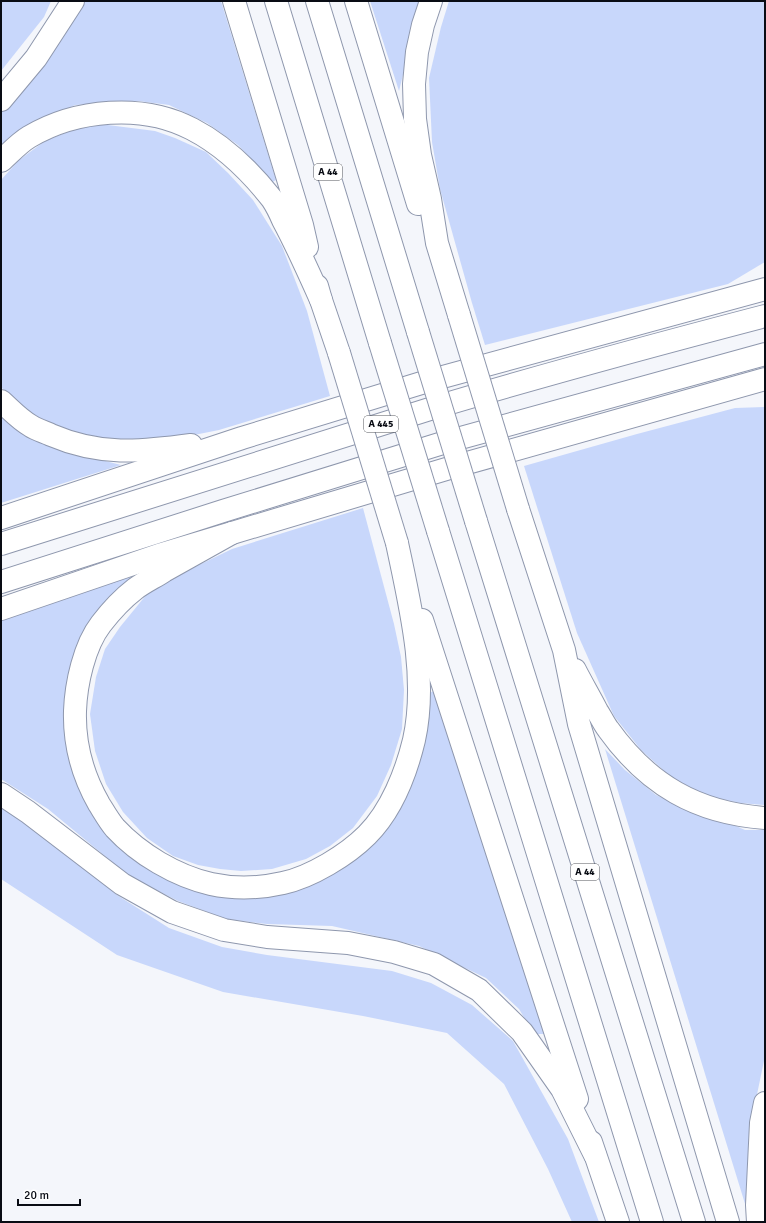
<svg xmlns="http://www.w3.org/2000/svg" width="766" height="1223" font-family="Signika,sans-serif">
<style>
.green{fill:#c8d7fb}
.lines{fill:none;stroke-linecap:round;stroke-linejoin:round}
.highway-casing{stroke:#8e97ad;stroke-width:24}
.highway{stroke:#fff;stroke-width:22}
.highway-bridge-casing{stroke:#8e97ad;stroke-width:24;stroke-linecap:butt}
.highway-bridge{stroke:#fff;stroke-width:22}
.labels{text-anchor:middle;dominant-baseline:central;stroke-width:3.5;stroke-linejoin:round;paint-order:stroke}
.shield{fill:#fff;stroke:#53555a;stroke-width:1}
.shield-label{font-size:10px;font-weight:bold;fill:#090c14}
</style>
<rect width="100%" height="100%" fill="#f4f6fb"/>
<!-- green -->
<g class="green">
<polygon points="1,1 51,1 44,17 1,71"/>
<polygon points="80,1 221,1 276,180 271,183 265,174 238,145 207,123 169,105 138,101 75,105 18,131 1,145 1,110"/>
<polygon points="370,1 421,1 399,91"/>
<polygon points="449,1 765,1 765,262 728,284 485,345 472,303 440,189 432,142 429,78 441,27"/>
<polygon points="100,124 155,131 175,138 206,152 228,173 253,200 282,246 307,311 330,396 219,430 159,442 91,439 40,419 19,406 1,387 1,180 19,160 45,141 80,127"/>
<polygon points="765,407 765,805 740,803 707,796 671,777 641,750 614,716 577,633 524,466 637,434 735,408"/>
<polygon points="1,415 62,450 121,465 1,503"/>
<polygon points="363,508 394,624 401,657 404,690 402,729 391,765 377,796 353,828 330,846 306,859 272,869 241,871 220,869 198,865 173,856 147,838 123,812 106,784 95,751 90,714 96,677 105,649 120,627 147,594 176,576 232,549"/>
<polygon points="129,575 132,580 67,694 110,833 260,897 389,823 429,693 434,691 547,1034 534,1034 519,1009 486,978 419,946 332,926 267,924 226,919 178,901 129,876 48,809 1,779 1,617"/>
<polygon points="605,749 625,770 656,795 704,817 736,826 745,830 765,830 765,1056 749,1133 746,1207"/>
<polygon points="1,807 24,820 117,895 169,928 222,947 267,955 392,971 431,983 472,1005 513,1041 568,1139 599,1222 572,1222 548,1169 504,1084 447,1033 363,1016 223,992 117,955 1,879"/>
</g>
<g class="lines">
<defs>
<g id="highway">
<polyline points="234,1 302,225 307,247"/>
<polyline points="276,1 380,343"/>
<polyline points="317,1 418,332"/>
<polyline points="356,1 418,204"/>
<polyline points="431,1 423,25 417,52 414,84 415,119 420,155 430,199 437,243 459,315"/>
<polyline points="1,100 36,58 73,1"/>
<path d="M 1,161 C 10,153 19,143 29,137 C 76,109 143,103 192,129 C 223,145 250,171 272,199 C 276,205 280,213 283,220 C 297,246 309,273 321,300"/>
<polyline points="317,286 321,300 339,353"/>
<path d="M 1,401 C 11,410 20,420 31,426 C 37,430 45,432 51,435 C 100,456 140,452 191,445"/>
<polyline points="518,509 564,650 579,724 728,1222"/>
<polyline points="1,518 242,438 428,381 765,289"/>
<polyline points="476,521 694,1222"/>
<polyline points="438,531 652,1222"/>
<path d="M 232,533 C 209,546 187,558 164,571 C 155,577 144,582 135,589 C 122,599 111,611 101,624 C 84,646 76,684 75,711 C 74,744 83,776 99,804 C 104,812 109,821 115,828 C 139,854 176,876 211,884 C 234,889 261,888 283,883 C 311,877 347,855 367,835 C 391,811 406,773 414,740 C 428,677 410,605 397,543"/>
<path d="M 1,544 C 145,498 289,452 433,408 C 543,375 654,345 765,316"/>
<polyline points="1,582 223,511 446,442 765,354"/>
<polyline points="1,609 162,554 232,533 453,467 765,379"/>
<polyline points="422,620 577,1099"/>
<path d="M 575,670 C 582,684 590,697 597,711 C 601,717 604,724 608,729 C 648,785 697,813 765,818"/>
<polyline points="1,794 28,812 122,884 172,912 224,930 267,937 348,943 394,952 434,964 479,990 522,1032 562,1089 595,1155"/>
<polyline points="591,1142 618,1222"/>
<polyline points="758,1222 757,1205 761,1123 765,1103"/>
</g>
</defs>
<!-- highway casing -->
<use href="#highway" class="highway-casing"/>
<!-- highway -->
<use href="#highway" class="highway"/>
<defs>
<g id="highway-bridge">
<polyline points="459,315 518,509"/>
<polyline points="418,332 476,521"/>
<polyline points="380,343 438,531"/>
<polyline points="339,353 397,543"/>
</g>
</defs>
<!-- highway-bridge casing -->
<use href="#highway-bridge" class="highway-bridge-casing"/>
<!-- highway-bridge -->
<use href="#highway-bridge" class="highway-bridge"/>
</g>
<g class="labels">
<!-- shield labels -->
<g class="shield">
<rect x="314" y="164" width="28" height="16" rx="3"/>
<rect x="364" y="416" width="34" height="16" rx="3"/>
<rect x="571" y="864" width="28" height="16" rx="3"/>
</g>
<g class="shield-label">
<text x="328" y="172">A 44</text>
<text x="381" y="424">A 445</text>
<text x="585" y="872">A 44</text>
</g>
</g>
<!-- border -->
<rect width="766" height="1223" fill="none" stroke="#090c14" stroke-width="4"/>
<!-- scale -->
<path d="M18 1199v6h62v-6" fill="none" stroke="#090c14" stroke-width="2"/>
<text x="24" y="1199" font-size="12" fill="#090c14" stroke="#ffffff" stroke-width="3" paint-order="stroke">20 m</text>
</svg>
